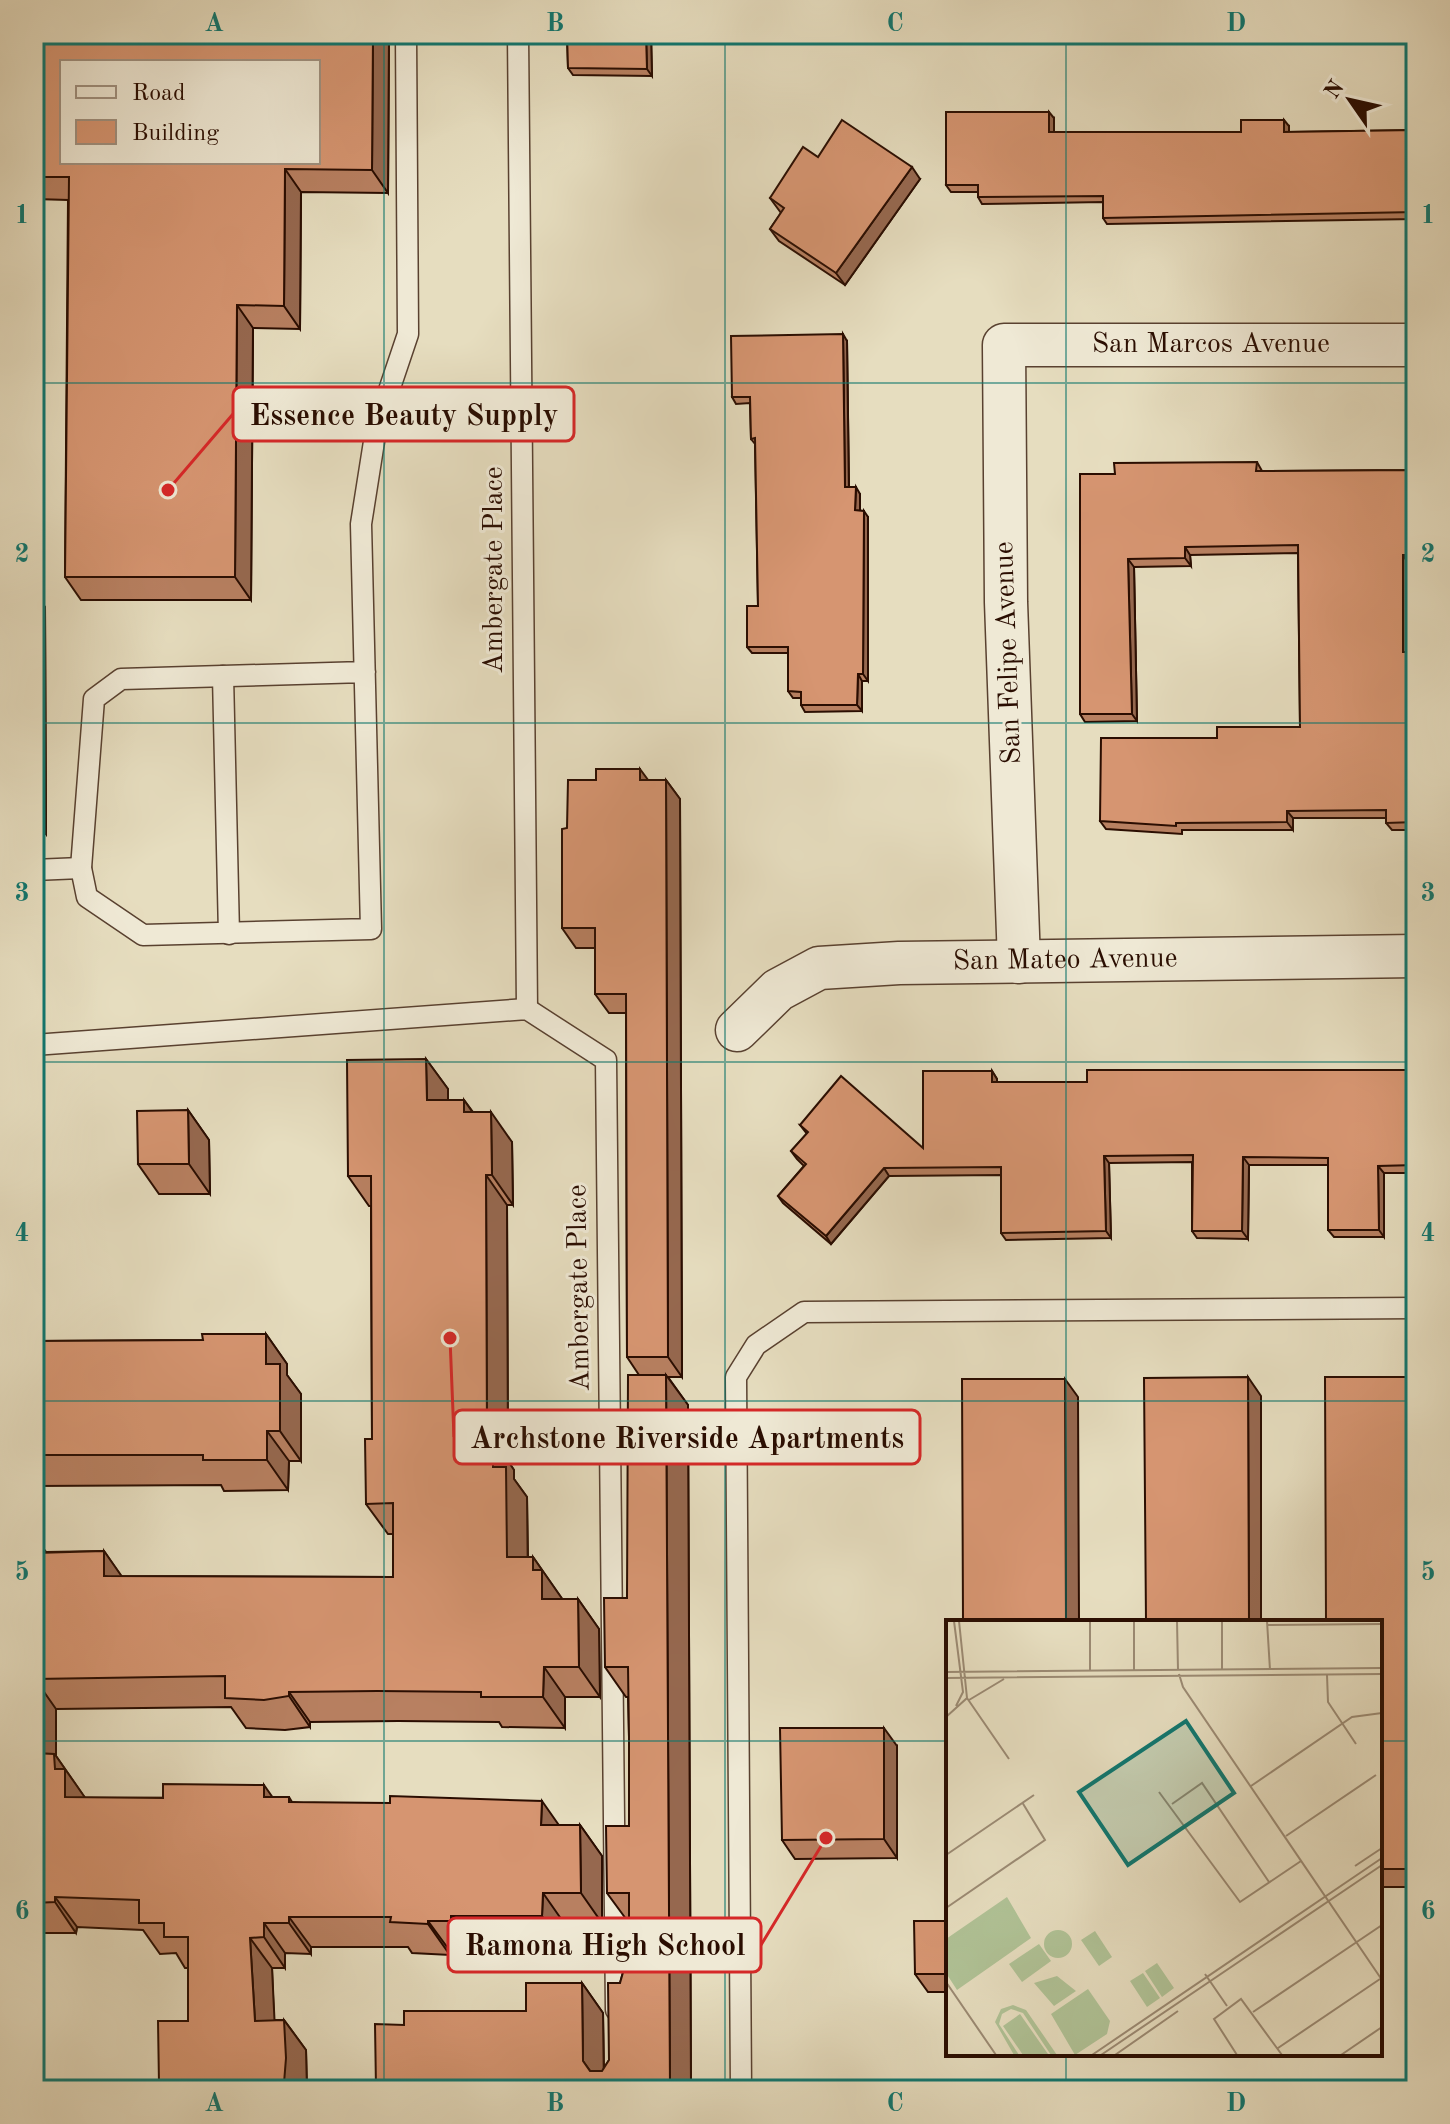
<svg xmlns="http://www.w3.org/2000/svg" width="1450" height="2124" font-family="'Old Standard TT',serif">
<style>
.lines{fill:none;stroke-linecap:round;stroke-linejoin:round}
.service-casing{stroke:#594130;stroke-width:23}
.minor-casing{stroke:#594130;stroke-width:45}
.service{stroke:#efe9d5;stroke-width:20}
.minor{stroke:#efe9d5;stroke-width:42}
.wall{fill:#b88061;stroke:#2a0d01;stroke-width:2}
.shaded-wall{fill:#96684f;stroke:#2a0d01;stroke-width:2}
.building{fill:#d69571;stroke:#2a0d01;stroke-width:2;fill-rule:evenodd}
.grid{fill:none;stroke:#0f766e;stroke-width:2;stroke-opacity:0.55}
.labels{text-anchor:middle;dominant-baseline:central;stroke-width:6;stroke-linejoin:round;paint-order:stroke}
.street-label{font-size:28px;fill:#2a0d01;stroke:#efe9d5}
.inset-road{fill:none;stroke:#9b8a73;stroke-width:2}
.view{fill:#0f766e;fill-opacity:0.15;stroke:#0f766e;stroke-width:4}
.inset-edge{fill:none;stroke:#2a0d01;stroke-width:4}
.leader{fill:none;stroke:#d62828;stroke-width:3}
.callout-dot{fill:#d62828;stroke:#efe9d5;stroke-width:3}
.callout{fill:#efe9d5;stroke:#d62828;stroke-width:3}
.callout-label{font-size:30px;text-anchor:middle;font-weight:bold;fill:#2a0d01}
.neatline{fill:none;stroke:#0f766e;stroke-width:3}
.grid-label{font-size:26px;text-anchor:middle;font-weight:bold;fill:#0f766e}
</style>
<rect width="100%" height="100%" fill="#e6ddbf"/>
<filter id="stains"><feTurbulence type="fractalNoise" baseFrequency=".0025" numOctaves="4"/><feColorMatrix values="0 0 0 0 .2 0 0 0 0 .09 0 0 0 0 .02 0 0 0 .5 -.17"/></filter>
<radialGradient id="worn" r=".72"><stop offset=".6" stop-color="#630" stop-opacity="0"/><stop offset="1" stop-color="#630" stop-opacity=".3"/></radialGradient>
<g class="lines">
<defs>
<g id="service">
<polyline points="518,34 527,1009"/>
<polyline points="365,672 121,679 94,699 81,868 87,897 143,935 371,929 361,524 376,429 408,334 406,34"/>
<polyline points="223,676 229,934"/>
<polyline points="34,870 81,868"/>
<polyline points="34,1045 527,1009 606,1060 616,2010"/>
<polyline points="741,2090 736,1377 756,1345 804,1312 1416,1308"/>
</g>
<g id="minor">
<path id="s1" d="M 1019,962 L 1006,602 L 1004,345 L 1416,345"/>
<path id="s2" d="M 737,1030 L 778,990 L 819,968 L 899,963 L 1416,956"/>
</g>
</defs>
<!-- service casing -->
<use href="#service" class="service-casing"/>
<!-- minor casing -->
<use href="#minor" class="minor-casing"/>
<!-- service -->
<use href="#service" class="service"/>
<!-- minor -->
<use href="#minor" class="minor"/>
</g>
<!-- wall -->
<g class="wall">
<polygon points="34,34 389,34 388,193 301,192 300,329 253,328 251,600 81,600 65,577 68,200 35,199 34,198"/>
<polygon points="567,34 651,34 652,76 573,75 568,68"/>
<polygon points="1054,118 1054,132 1241,132 1289,126 1289,132 1416,130 1416,219 1107,224 1103,218 1103,202 982,204 978,197 978,192 951,192 946,185"/>
<polygon points="818,157 920,179 845,285 779,241 770,229 781,213 770,198"/>
<polygon points="847,341 849,487 860,494 860,510 868,517 868,681 862,681 862,711 805,712 801,705 801,698 793,698 788,691 788,653 752,653 747,647 758,606 755,444 751,439 750,403 736,404 732,397"/>
<polygon points="1416,458 1416,563 1408,563 1408,652 1412,652 1416,657 1416,830 1392,830 1386,823 1386,818 1293,818 1293,830 1182,830 1182,834 1106,829 1100,821 1217,738 1300,727 1298,553 1190,555 1191,566 1134,567 1137,721 1085,722 1080,714 1115,474 1257,462 1262,471 1414,470"/>
<polygon points="34,592 45,607 46,834 34,834"/>
<polygon points="648,780 666,780 680,799 682,1377 668,1377 688,1405 691,2090 377,2090 376,2088 404,2025 526,2011 582,1983 603,2013 604,2068 609,2060 620,1983 629,1951 629,1923 607,1893 629,1826 629,1737 628,1697 626,1697 605,1667 627,1598 639,1375 627,1357 626,1013 609,1013 595,994 595,948 576,948 562,928 567,828"/>
<polygon points="426,1059 448,1089 448,1100 464,1100 473,1112 512,1142 513,1205 507,1205 508,1461 514,1470 514,1479 527,1497 528,1557 533,1557 562,1599 578,1599 599,1629 600,1697 565,1697 565,1728 502,1727 499,1722 398,1721 310,1722 310,1727 285,1730 246,1728 231,1707 56,1709 56,1756 85,1798 289,1797 292,1802 559,1825 580,1825 602,1856 602,1923 564,1923 564,1947 473,1946 473,1951 450,1951 450,1955 412,1953 408,1947 311,1947 311,1954 285,1953 285,1968 272,1968 274,2020 284,2020 306,2050 307,2090 163,2090 159,2084 188,2021 188,1968 185,1968 176,1953 160,1954 143,1930 77,1927 76,1933 34,1933 34,1538 46,1552 104,1551 121,1576 393,1577 393,1534 388,1534 366,1504 372,1439 371,1206 369,1206 348,1176"/>
<polygon points="1416,1070 1416,1173 1384,1173 1384,1237 1334,1237 1328,1230 1328,1165 1249,1165 1248,1239 1197,1238 1192,1231 1192,1162 1109,1163 1111,1238 1006,1240 1001,1233 1001,1175 889,1176 831,1244 783,1203 778,1196 804,1166 797,1159 791,1151 807,1134 800,1125 923,1148 992,1071 997,1079 997,1082 1087,1082"/>
<polygon points="188,1110 209,1140 210,1194 159,1194 138,1164"/>
<polygon points="266,1334 287,1364 287,1375 301,1394 301,1461 289,1461 288,1490 224,1491 221,1485 34,1486 34,1341 203,1340"/>
<polygon points="1416,1377 1416,1887 1380,1887 1380,1622"/>
<polygon points="897,1746 897,1858 795,1859 782,1840"/>
<polygon points="948,1921 948,1992 928,1992 915,1974"/>
</g>
<!-- shaded-wall -->
<g class="shaded-wall">
<polygon points="373,34 389,34 388,193 372,170"/>
<polygon points="646,34 651,34 652,76 647,69"/>
<polygon points="1049,112 1054,118 1054,138 1049,132"/>
<polygon points="1284,120 1289,126 1289,138 1284,132"/>
<polygon points="912,167 920,179 845,285 836,273"/>
<polygon points="285,169 301,192 300,329 284,306"/>
<polygon points="237,305 253,328 251,600 235,577"/>
<polygon points="843,334 847,341 849,494 845,487"/>
<polygon points="856,487 860,494 860,517 855,510"/>
<polygon points="864,511 868,517 868,681 863,674"/>
<polygon points="1185,547 1190,555 1191,566 1185,558"/>
<polygon points="1403,555 1408,563 1408,660 1403,652"/>
<polygon points="1128,559 1134,567 1137,721 1132,714"/>
<polygon points="34,592 45,607 46,834 34,817"/>
<polygon points="1412,652 1416,657 1416,735 1413,731"/>
<polygon points="858,674 862,681 862,711 857,705"/>
<polygon points="640,769 654,788 640,780"/>
<polygon points="666,780 680,799 682,1377 668,1357"/>
<polygon points="1287,811 1293,818 1293,830 1287,822"/>
<polygon points="426,1059 448,1089 448,1131 427,1100"/>
<polygon points="992,1071 997,1079 997,1089 992,1082"/>
<polygon points="464,1100 485,1130 464,1112"/>
<polygon points="188,1110 209,1140 210,1194 189,1164"/>
<polygon points="491,1112 512,1142 513,1205 492,1175"/>
<polygon points="1104,1156 1109,1163 1111,1238 1106,1231"/>
<polygon points="1243,1157 1249,1165 1248,1239 1242,1231"/>
<polygon points="1378,1166 1384,1173 1384,1237 1379,1230"/>
<polygon points="884,1168 889,1176 831,1244 826,1236"/>
<polygon points="486,1175 507,1205 508,1461 514,1470 514,1479 527,1497 528,1587 507,1557 493,1467 487,1440"/>
<polygon points="266,1334 287,1364 287,1375 301,1394 301,1461 280,1431 266,1364"/>
<polygon points="666,1375 688,1405 691,2090 670,2090"/>
<polygon points="1248,1377 1261,1396 1261,1622 1249,1622"/>
<polygon points="1065,1379 1078,1397 1079,1622 1066,1622"/>
<polygon points="267,1431 289,1461 288,1490 267,1460"/>
<polygon points="36,1538 57,1568 36,1553"/>
<polygon points="104,1551 125,1581 104,1576"/>
<polygon points="533,1557 563,1600 542,1599 533,1570"/>
<polygon points="578,1599 599,1629 600,1697 579,1667"/>
<polygon points="544,1667 565,1697 565,1728 543,1697"/>
<polygon points="35,1679 56,1709 56,1756 86,1799 87,1828 35,1753"/>
<polygon points="289,1692 310,1722 310,1727 289,1696"/>
<polygon points="884,1728 897,1746 897,1858 884,1839"/>
<polygon points="264,1785 285,1815 264,1797"/>
<polygon points="542,1801 563,1831 541,1825"/>
<polygon points="580,1825 602,1856 602,1923 581,1893"/>
<polygon points="543,1893 564,1923 564,1947 542,1916"/>
<polygon points="55,1897 77,1927 76,1933 55,1902"/>
<polygon points="451,1916 473,1946 473,1951 451,1921"/>
<polygon points="289,1917 311,1947 311,1954 289,1923"/>
<polygon points="428,1921 450,1951 450,1955 428,1924"/>
<polygon points="264,1923 285,1953 285,1968 264,1937"/>
<polygon points="250,1938 272,1968 276,2051 255,2021"/>
<polygon points="582,1983 603,2013 604,2090 583,2061"/>
<polygon points="284,2020 306,2050 307,2090 290,2090 284,2083"/>
</g>
<!-- building -->
<g class="building">
<path d="M 34,34 L 373,34 L 372,170 L 285,169 L 284,306 L 237,305 L 235,577 L 65,577 L 69,177 L 34,177 ZM 62,62 L 318,62 L 318,162 L 62,162 Z"/>
<polygon points="567,34 646,34 647,69 568,68"/>
<polygon points="946,112 1049,112 1049,132 1241,132 1241,120 1284,120 1284,132 1416,130 1416,212 1103,218 1103,196 978,197 978,185 946,185"/>
<polygon points="842,120 912,167 836,273 770,229 784,208 770,198 803,147 818,157"/>
<polygon points="843,334 845,487 856,487 855,510 864,511 863,674 858,674 857,705 801,705 801,692 788,691 788,647 747,647 747,606 758,606 755,438 751,439 750,397 732,397 731,336"/>
<polygon points="1414,458 1416,458 1416,555 1403,555 1403,652 1412,652 1413,731 1416,730 1416,822 1386,823 1386,810 1287,811 1287,822 1176,823 1176,826 1100,821 1101,738 1217,738 1217,727 1300,727 1298,545 1185,547 1185,558 1128,559 1132,714 1080,714 1080,474 1115,474 1114,463 1257,462 1256,471 1414,470"/>
<polygon points="596,769 640,769 640,780 666,780 668,1357 627,1357 626,994 595,994 595,928 562,928 562,829 567,828 568,780 596,780"/>
<polygon points="426,1059 427,1100 464,1100 464,1112 491,1112 492,1175 486,1175 487,1440 493,1440 493,1467 506,1467 507,1557 533,1557 533,1570 542,1570 542,1599 578,1599 579,1667 544,1667 543,1697 481,1697 481,1692 377,1691 289,1692 289,1696 264,1700 225,1698 225,1676 35,1679 35,1753 54,1754 55,1769 65,1769 65,1797 163,1798 163,1784 264,1785 264,1797 289,1797 289,1802 390,1803 390,1796 542,1801 541,1825 580,1825 581,1893 543,1893 542,1916 451,1916 451,1921 428,1921 428,1924 390,1922 391,1917 289,1917 289,1923 264,1923 264,1937 250,1938 255,2021 284,2020 286,2058 284,2083 278,2083 278,2090 163,2090 163,2084 159,2084 158,2021 188,2021 188,1937 164,1937 164,1923 139,1923 139,1900 55,1897 55,1902 34,1903 34,1538 36,1538 36,1553 104,1551 104,1576 393,1577 393,1503 366,1504 365,1439 372,1439 371,1176 348,1176 347,1060"/>
<polygon points="1087,1070 1416,1070 1416,1165 1378,1166 1379,1230 1328,1230 1328,1158 1243,1157 1242,1231 1192,1231 1193,1155 1104,1156 1106,1231 1001,1233 1001,1167 884,1168 826,1236 778,1196 806,1164 791,1151 808,1132 800,1125 841,1076 923,1148 923,1071 992,1071 992,1082 1087,1082"/>
<polygon points="188,1110 189,1164 138,1164 137,1111"/>
<polygon points="202,1334 266,1334 266,1364 280,1364 280,1431 267,1431 267,1460 203,1460 203,1455 34,1455 34,1341 203,1340"/>
<polygon points="628,1375 666,1375 670,2090 381,2090 381,2088 376,2088 375,2024 404,2025 404,2011 526,2011 526,1983 582,1983 583,2061 590,2071 602,2071 609,2060 608,1983 620,1983 629,1951 629,1893 607,1893 606,1826 629,1826 629,1737 628,1667 605,1667 604,1598 627,1598"/>
<polygon points="1248,1377 1249,1622 1146,1622 1144,1378"/>
<polygon points="1325,1377 1416,1377 1416,1869 1380,1869 1380,1622 1326,1622"/>
<polygon points="962,1379 1065,1379 1066,1622 963,1622"/>
<polygon points="780,1728 884,1728 884,1839 782,1840"/>
<polygon points="914,1921 948,1921 948,1974 915,1974"/>
</g>
<!-- grid -->
<path class="grid" d="M 384,34 L 384,2090M 725,34 L 725,2090M 1066,34 L 1066,1622M 34,383 L 1416,383M 34,723 L 1416,723M 34,1062 L 1416,1062M 34,1401 L 1416,1401M 34,1741 L 948,1741M 1380,1741 L 1416,1741M 1066,2054 L 1066,2090"/>
<g class="labels">
<!-- street labels -->
<g class="street-label">
<text stroke="none"><textPath href="#s1" startOffset="824">San Marcos Avenue</textPath></text>
<text transform="translate(495 570) rotate(-90)">Ambergate Place</text>
<text transform="translate(1009 653) rotate(-92)">San Felipe Avenue</text>
<text stroke="none"><textPath href="#s2" startOffset="350">San Mateo Avenue</textPath></text>
<text transform="translate(580 1288) rotate(-91)">Ambergate Place</text>
</g>
</g>
<!-- overview -->
<g transform="translate(946 1620)">
<rect width="436" height="436" fill="#e6ddbf"/>
<path d="M 61,277 L 85,318 L 11,370 L 0,353 L 0,319 ZM98 324a14 14 0 1 1 28 0a14 14 0 1 1-28 0ZM 149,311 L 166,337 L 153,346 L 135,320 ZM 93,324 L 105,341 L 76,362 L 63,344 ZM 211,343 L 228,368 L 216,377 L 199,351 ZM 197,353 L 214,378 L 201,387 L 184,361 ZM 111,356 L 130,371 L 108,386 L 88,363 ZM 142,369 L 164,401 L 161,414 L 129,435 L 105,394 ZM 67,385 L 80,390 L 111,435 L 105,435 L 77,393 L 65,389 L 56,394 L 53,404 L 73,435 L 68,435 L 49,402 L 55,389 ZM 74,394 L 102,434 L 99,435 L 77,435 L 57,406 Z" fill="#b0c296"/>
<path class="inset-road" d="M 8,1 L 17,72 L 10,86M 144,1 L 144,50M 231,1 L 232,50M 321,1 L 324,50M 322,5 L 436,4M 188,50 L 188,1M 276,50 L 276,1M 0,52 L 436,48M 233,54 L 237,67 L 436,360M 381,55 L 382,82 L 410,124M 0,58 L 436,54M 21,78 L 63,139M 23,80 L 58,59M 0,97 L 21,78 L 13,1M 305,166 L 406,97 L 436,93M 213,172 L 294,282 L 355,241M 226,184 L 256,163 L 323,262M 340,216 L 430,155M 0,235 L 88,175M 409,246 L 436,228M 0,288 L 99,220 L 76,182M 259,354 L 281,386M 0,362 L 50,435M 307,392 L 436,305M 332,428 L 434,359M 146,435 L 436,238M 155,435 L 436,245M 169,435 L 232,391M 291,435 L 268,399 L 295,379 L 336,435M 395,435 L 436,407"/>
<path class="view" d="M 240,101 L 288,173 L 182,245 L 133,172 Z"/>
<rect width="436" height="436" class="inset-edge"/>
</g>
<!-- callouts -->
<path class="leader" d="M168 490L233 414M450 1338L454 1437M826 1838L761 1945"/>
<g class="callout-dot">
<circle cx="168" cy="490" r="8"/>
<circle cx="450" cy="1338" r="8"/>
<circle cx="826" cy="1838" r="8"/>
</g>
<g class="callout">
<rect x="233" y="387" width="341" height="54" rx="8"/>
<rect x="454" y="1410" width="466" height="54" rx="8"/>
<rect x="448" y="1918" width="313" height="54" rx="8"/>
</g>
<g class="callout-label">
<text x="404" y="425">Essence Beauty Supply</text>
<text x="687" y="1448">Archstone Riverside Apartments</text>
<text x="605" y="1955">Ramona High School</text>
</g>
<!-- margin -->
<rect width="1450" height="2124" fill="none" stroke="#e6ddbf" stroke-width="88"/>
<!-- legend -->
<rect x="60" y="60" width="260" height="104" fill="#efe9d5" stroke="#a09180" stroke-width="2"/>
<rect x="76" y="86" width="40" height="12" fill="#efe9d5" stroke="#a09180" stroke-width="2"/>
<text x="132" y="100" font-size="24" fill="#2a0d01">Road</text>
<rect x="76" y="120" width="40" height="24" fill="#d69571" stroke="#a09180" stroke-width="2"/>
<text x="132" y="140" font-size="24" fill="#2a0d01">Building</text>
<!-- north arrow -->
<g transform="translate(1350 100) rotate(304)" stroke="#efe9d5" stroke-width="6" paint-order="stroke">
<path d="M0-6L14 30L0 20L-14 30Z" fill="#2a0d01"/>
<text y="-12" font-size="22" font-weight="bold" text-anchor="middle" fill="#2a0d01">N</text>
</g>
<rect x="44" y="44" width="1362" height="2036" class="neatline"/>
<g class="grid-label">
<text x="214" y="31">A</text>
<text x="555" y="31">B</text>
<text x="895" y="31">C</text>
<text x="1236" y="31">D</text>
<text x="22" y="223">1</text>
<text x="1428" y="223">1</text>
<text x="22" y="562">2</text>
<text x="1428" y="562">2</text>
<text x="22" y="901">3</text>
<text x="1428" y="901">3</text>
<text x="22" y="1241">4</text>
<text x="1428" y="1241">4</text>
<text x="22" y="1580">5</text>
<text x="1428" y="1580">5</text>
<text x="22" y="1919">6</text>
<text x="1428" y="1919">6</text>
<text x="214" y="2111">A</text>
<text x="555" y="2111">B</text>
<text x="895" y="2111">C</text>
<text x="1236" y="2111">D</text>
</g>
<rect width="100%" height="100%" filter="url(#stains)"/>
<rect width="100%" height="100%" fill="url(#worn)"/>
</svg>
